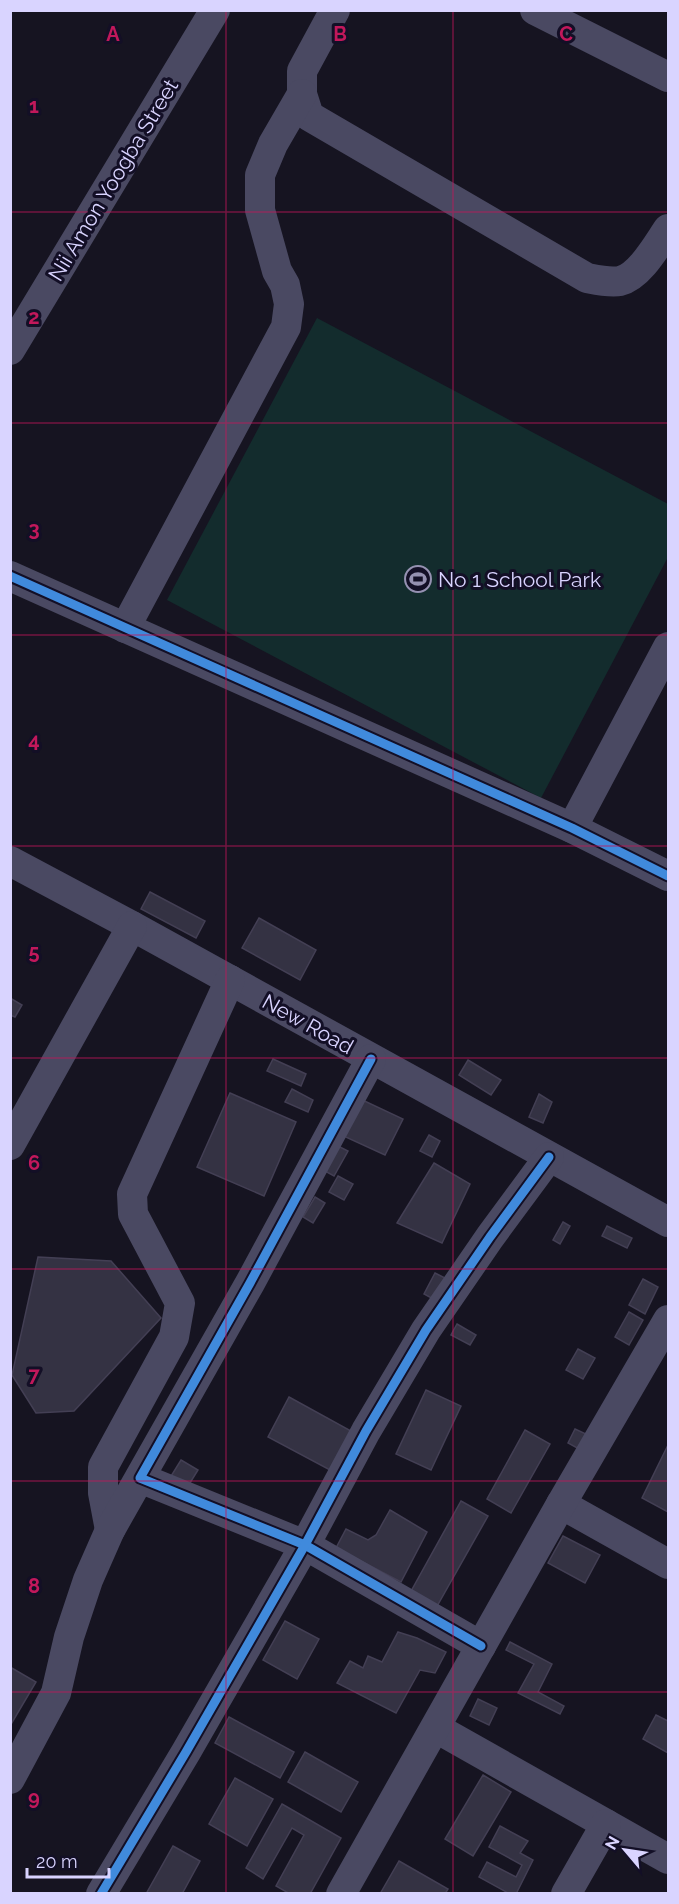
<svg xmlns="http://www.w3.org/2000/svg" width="679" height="1904" font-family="Raleway,sans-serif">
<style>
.green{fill:#132c2d}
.building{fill:#343243;stroke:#433f54;stroke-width:1.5}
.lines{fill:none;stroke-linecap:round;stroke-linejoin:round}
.minor{stroke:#4a4962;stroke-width:30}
.cycleway-casing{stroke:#130f26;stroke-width:13}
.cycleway{stroke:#408adc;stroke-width:9}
.grid{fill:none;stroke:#c2185b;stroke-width:1.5;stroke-opacity:0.55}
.labels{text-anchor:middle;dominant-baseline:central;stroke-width:6;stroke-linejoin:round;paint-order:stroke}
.street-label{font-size:21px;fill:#d9d4ff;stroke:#130f26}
.poi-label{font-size:21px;fill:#d9d4ff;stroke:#130f26;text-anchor:start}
.grid-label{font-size:20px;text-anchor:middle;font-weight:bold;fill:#c2185b;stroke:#130f26;stroke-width:6;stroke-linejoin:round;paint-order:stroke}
</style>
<rect width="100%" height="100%" fill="#161421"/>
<!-- green -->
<polygon class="green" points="317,318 668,504 668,557 541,798 167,600"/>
<!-- building -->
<g class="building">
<polygon points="150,892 205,921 196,938 141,909"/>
<polygon points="259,918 316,950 300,980 242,948"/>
<polygon points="10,998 22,1005 15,1017 10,1015"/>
<polygon points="273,1059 306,1074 301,1086 267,1071"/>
<polygon points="468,1060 501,1080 491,1095 459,1075"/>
<polygon points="292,1089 313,1100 308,1112 285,1102"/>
<polygon points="230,1093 296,1122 264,1196 197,1167"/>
<polygon points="539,1094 552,1102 543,1123 529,1117"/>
<polygon points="356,1097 403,1119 385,1155 339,1134"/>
<polygon points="429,1135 440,1141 432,1157 420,1151"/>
<polygon points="336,1145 348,1151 334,1176 323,1170"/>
<polygon points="434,1163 470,1184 442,1243 397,1223"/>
<polygon points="338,1176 353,1184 344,1200 329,1192"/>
<polygon points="315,1197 325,1203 313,1223 303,1217"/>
<polygon points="563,1222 570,1226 560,1244 553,1240"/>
<polygon points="607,1226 632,1238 627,1248 602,1236"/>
<polygon points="38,1257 111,1261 161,1318 74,1411 36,1413 12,1375"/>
<polygon points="435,1273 447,1279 435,1300 424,1294"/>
<polygon points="643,1279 658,1287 645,1314 629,1305"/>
<polygon points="629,1312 643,1320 629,1345 615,1337"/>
<polygon points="457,1324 476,1335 470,1345 451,1335"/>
<polygon points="578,1349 595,1358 583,1379 566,1370"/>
<polygon points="426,1390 461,1406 431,1470 396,1454"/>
<polygon points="289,1397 351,1431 330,1470 268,1437"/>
<polygon points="575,1429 586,1434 579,1449 568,1443"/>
<polygon points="525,1430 550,1444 511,1513 487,1499"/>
<polygon points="668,1445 668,1512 642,1498"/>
<polygon points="181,1460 198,1470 185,1491 168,1481"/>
<polygon points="461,1501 488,1516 436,1608 410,1593"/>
<polygon points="390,1510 427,1532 401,1582 336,1548 346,1529 368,1540 376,1535"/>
<polygon points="563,1536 600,1555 585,1583 548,1563"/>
<polygon points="285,1621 319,1639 297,1679 263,1660"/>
<polygon points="398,1632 417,1638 446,1652 435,1673 420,1670 396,1713 337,1683 350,1661 363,1668 368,1656 382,1662"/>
<polygon points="510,1642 552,1664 538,1692 564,1706 560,1714 518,1693 534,1664 506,1650"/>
<polygon points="10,1667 36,1682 10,1726"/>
<polygon points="478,1699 497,1708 489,1725 470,1716"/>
<polygon points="656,1715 668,1721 668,1753 643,1739"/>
<polygon points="229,1717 294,1752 280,1778 215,1743"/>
<polygon points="305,1752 358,1782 341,1812 288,1782"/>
<polygon points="483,1775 511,1792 473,1856 445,1839"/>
<polygon points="235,1778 273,1799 247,1846 209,1824"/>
<polygon points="282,1804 341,1838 310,1894 290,1894 276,1886 304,1835 292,1828 263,1879 246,1868"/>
<polygon points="500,1826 528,1841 520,1853 533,1860 516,1894 510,1894 479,1877 487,1862 516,1877 522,1865 489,1847"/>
<polygon points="173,1846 200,1861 182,1894 146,1894"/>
<polygon points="399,1861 448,1889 445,1894 380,1894"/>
</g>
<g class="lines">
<!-- minor -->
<g class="minor">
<path d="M 335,10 L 302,71 L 302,94 L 309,116 L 587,278 C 597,280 610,283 620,281 C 640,276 657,245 668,229"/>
<polyline points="535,10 668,77"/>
<polyline points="10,350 215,10"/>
<polyline points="10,576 572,828 668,876"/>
<polyline points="125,628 286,327 289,304 285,285 277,271 260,210 260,175 273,144 302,94"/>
<polyline points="572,828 668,647"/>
<polyline points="10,861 132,926 668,1222"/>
<polyline points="10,1145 132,926"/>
<polyline points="140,1478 305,1545 481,1646"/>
<polyline points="561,1504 668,1564"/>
<polyline points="110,1530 103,1493 103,1467 174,1337 180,1303 133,1214 132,1194 230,980"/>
<polyline points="436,1728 668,1859"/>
<polyline points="10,1779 56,1693 69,1637 88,1580 110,1530 250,1283 371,1059"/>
<polyline points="101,1894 186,1752 305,1545 366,1431 426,1330 490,1237 549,1157"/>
<polyline points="341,1894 561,1504 668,1320"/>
<polyline points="566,1894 606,1824"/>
</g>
<defs>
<g id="cycleway">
<polyline points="10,576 572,828 668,876"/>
<polyline points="371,1059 250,1283 140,1478 305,1545 481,1646"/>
<polyline points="101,1894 186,1752 305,1545 366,1431 426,1330 490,1237 549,1157"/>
</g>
</defs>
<!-- cycleway casing -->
<use href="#cycleway" class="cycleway-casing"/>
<!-- cycleway -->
<use href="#cycleway" class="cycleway"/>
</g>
<!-- grid -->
<path class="grid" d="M 226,10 L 226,1894M 453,10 L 453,1894M 10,212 L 668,212M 10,423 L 668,423M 10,635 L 668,635M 10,846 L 668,846M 10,1058 L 668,1058M 10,1269 L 668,1269M 10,1481 L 668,1481M 10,1692 L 668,1692"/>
<!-- icons -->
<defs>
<symbol id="stadium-ring" viewBox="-11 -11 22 22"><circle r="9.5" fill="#130f26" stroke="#9591b1" stroke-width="1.5"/><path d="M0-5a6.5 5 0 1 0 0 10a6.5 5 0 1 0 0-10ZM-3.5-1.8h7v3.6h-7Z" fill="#9591b1"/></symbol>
</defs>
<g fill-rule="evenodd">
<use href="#stadium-ring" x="403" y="564" width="30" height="30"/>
</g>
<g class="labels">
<!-- street labels -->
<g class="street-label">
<text transform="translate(113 180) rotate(-59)">Nii Amon Yoogba Street</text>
<text transform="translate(308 1024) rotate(29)">New Road</text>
</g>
<!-- poi labels -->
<g class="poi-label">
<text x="438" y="579">No 1 School Park</text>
</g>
</g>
<g class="grid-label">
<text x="113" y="41">A</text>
<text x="340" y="41">B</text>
<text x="566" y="41">C</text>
<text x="34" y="113">1</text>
<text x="34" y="324">2</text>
<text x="34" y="536">3</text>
<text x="34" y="747">4</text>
<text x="34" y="959">5</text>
<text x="34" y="1170">6</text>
<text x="34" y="1382">7</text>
<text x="34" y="1593">8</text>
<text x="34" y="1805">9</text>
</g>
<!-- border -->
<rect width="679" height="1904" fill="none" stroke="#d9d4ff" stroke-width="24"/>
<!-- north arrow -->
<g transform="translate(625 1850) rotate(299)" stroke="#130f26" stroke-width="4.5" paint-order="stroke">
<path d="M0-4.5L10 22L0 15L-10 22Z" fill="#d9d4ff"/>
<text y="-9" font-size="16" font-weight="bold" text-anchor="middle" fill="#d9d4ff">N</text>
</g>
<!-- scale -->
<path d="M27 1868v9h82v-9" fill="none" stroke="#d9d4ff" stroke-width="3"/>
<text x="36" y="1868" font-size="18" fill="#d9d4ff" stroke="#130f26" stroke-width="4.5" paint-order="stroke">20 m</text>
</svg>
